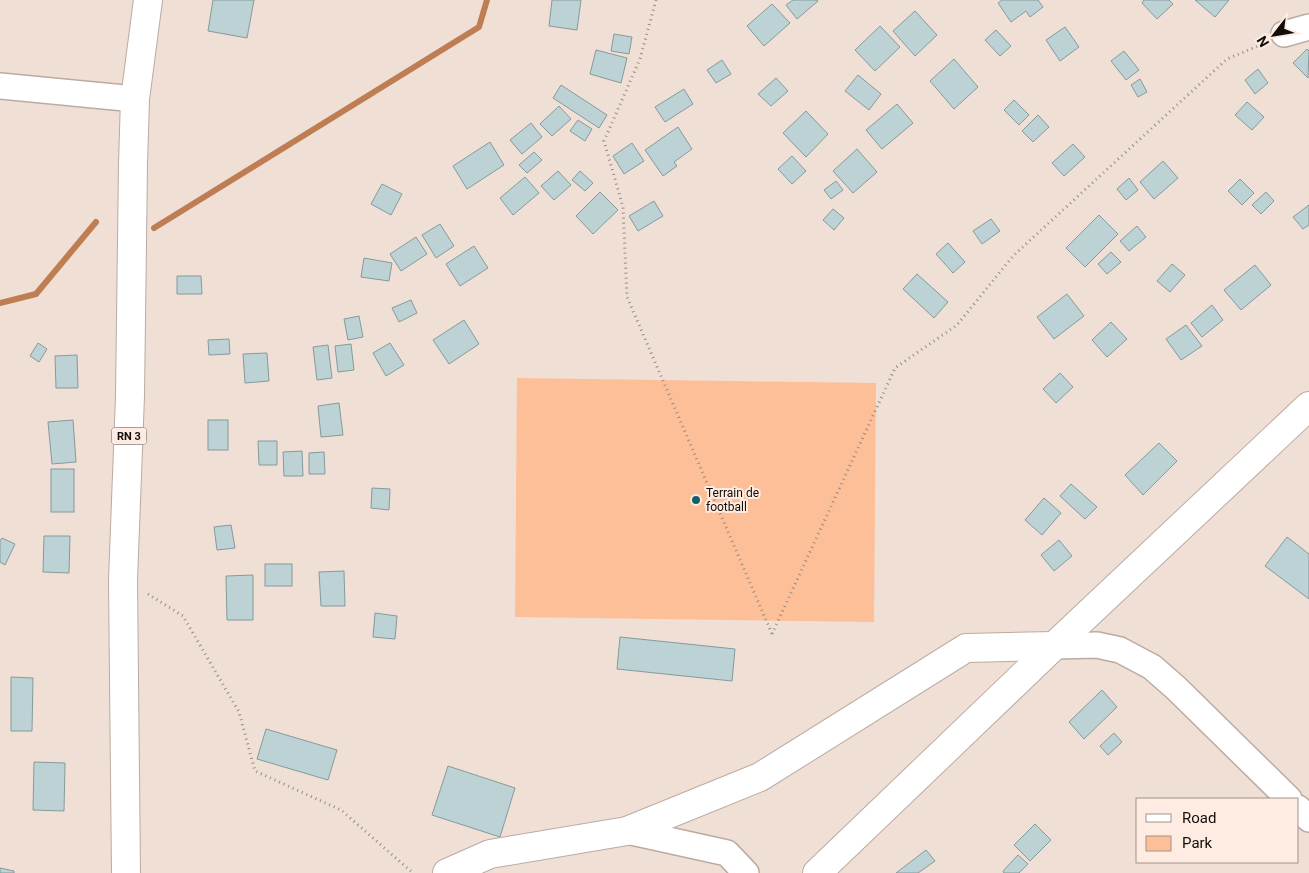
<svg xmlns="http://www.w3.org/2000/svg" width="1309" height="873" font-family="Roboto,sans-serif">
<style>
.green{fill:#fdbf98}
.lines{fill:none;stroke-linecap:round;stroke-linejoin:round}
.stream{stroke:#be7d52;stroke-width:6}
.building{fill:#bdd2d5;stroke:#859a9d}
.minor-casing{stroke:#bbaba1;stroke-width:28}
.tertiary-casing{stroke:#bbaba1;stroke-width:30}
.secondary-casing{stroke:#bbaba1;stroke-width:30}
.primary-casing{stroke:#bbaba1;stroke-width:30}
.path{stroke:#978b83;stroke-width:3;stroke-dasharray:1 4;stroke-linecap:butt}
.minor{stroke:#fff;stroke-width:25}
.tertiary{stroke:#fff;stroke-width:28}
.secondary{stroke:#fff;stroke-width:28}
.primary{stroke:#fff;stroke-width:28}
.poi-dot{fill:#12606a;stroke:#feece2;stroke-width:2}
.labels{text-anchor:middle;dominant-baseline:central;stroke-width:4;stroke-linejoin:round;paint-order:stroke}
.shield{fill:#feece2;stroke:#59504a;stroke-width:1}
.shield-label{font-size:11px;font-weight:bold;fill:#120d09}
.poi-label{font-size:12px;fill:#120d09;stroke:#feece2;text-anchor:start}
</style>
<rect width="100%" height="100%" fill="#f0dfd5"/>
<!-- green -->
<polygon class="green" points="517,378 876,383 874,622 515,617"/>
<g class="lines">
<!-- stream -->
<g class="stream">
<polyline points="154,228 479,27 487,0"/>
<polyline points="0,303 36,294 96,222"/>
</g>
</g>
<!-- building -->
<g class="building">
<polygon points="213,0 254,0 247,38 208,31"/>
<polygon points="552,0 581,0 577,30 549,26"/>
<polygon points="793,0 817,0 818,1 797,19 786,5"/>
<polygon points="1002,0 1038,0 1043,7 1030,17 1026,11 1011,22 998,3"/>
<polygon points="1144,0 1169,0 1173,4 1157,19 1142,3"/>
<polygon points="1195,0 1229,0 1215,17"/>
<polygon points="772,4 790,23 764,46 747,26"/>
<polygon points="915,11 937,35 915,56 893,31"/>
<polygon points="880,26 900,47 875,71 855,50"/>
<polygon points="1065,27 1079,47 1060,61 1046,40"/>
<polygon points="996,30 1011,46 1000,56 985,40"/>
<polygon points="614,34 632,37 629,54 611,51"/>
<polygon points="1307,49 1309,51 1308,78 1293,63"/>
<polygon points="596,50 627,58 621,83 590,74"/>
<polygon points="1124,51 1139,70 1126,80 1111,61"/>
<polygon points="954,59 978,87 954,109 930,81"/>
<polygon points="722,60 731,74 716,83 707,70"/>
<polygon points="1258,69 1268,83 1255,94 1245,80"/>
<polygon points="858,75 881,94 869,110 845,91"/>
<polygon points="776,78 788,91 771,106 758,94"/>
<polygon points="1140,79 1147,92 1138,97 1131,85"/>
<polygon points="561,85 607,115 599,128 553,98"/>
<polygon points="684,89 693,104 665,122 655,107"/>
<polygon points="1014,100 1029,115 1019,125 1004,110"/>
<polygon points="1247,102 1264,117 1252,130 1235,115"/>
<polygon points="897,104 913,123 882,149 866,130"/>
<polygon points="559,106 571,119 552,136 540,124"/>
<polygon points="806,111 828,134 806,157 783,133"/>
<polygon points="1038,115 1049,127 1033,142 1022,131"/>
<polygon points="578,120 592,129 585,141 570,131"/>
<polygon points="531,123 542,137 522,154 510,140"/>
<polygon points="678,127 692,149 674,162 677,166 663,176 645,150"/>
<polygon points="490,142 504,165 467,189 453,166"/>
<polygon points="632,143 644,161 624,174 613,156"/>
<polygon points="1073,144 1085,157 1064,176 1052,163"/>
<polygon points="857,149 877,172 853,193 833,171"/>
<polygon points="534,152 542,160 527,173 519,165"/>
<polygon points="792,156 806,171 792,184 778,169"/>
<polygon points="1163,161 1178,178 1154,199 1140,182"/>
<polygon points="558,171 571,185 554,200 541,186"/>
<polygon points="580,171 593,183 585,191 572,180"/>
<polygon points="525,177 539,193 513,215 500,198"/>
<polygon points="1129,178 1138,190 1126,200 1117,189"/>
<polygon points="1240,179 1254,193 1242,205 1228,191"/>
<polygon points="836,181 843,190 831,199 824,190"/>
<polygon points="382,184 402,194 391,215 371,204"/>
<polygon points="600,192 618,210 593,234 576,216"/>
<polygon points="1266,192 1274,201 1261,214 1252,205"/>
<polygon points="654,201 663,216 638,231 629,216"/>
<polygon points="1309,205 1309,225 1303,229 1293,217"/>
<polygon points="833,209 844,218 834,230 823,220"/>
<polygon points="1099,215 1118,234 1085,267 1066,248"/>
<polygon points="991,219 1000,231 982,244 973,231"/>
<polygon points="440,224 454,246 436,258 422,235"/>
<polygon points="1137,226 1146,237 1129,251 1120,241"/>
<polygon points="416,237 427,254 401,271 390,254"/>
<polygon points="948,243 965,262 953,273 936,254"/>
<polygon points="474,246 488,268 460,286 446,264"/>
<polygon points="1111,252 1121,262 1107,274 1098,264"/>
<polygon points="364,258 392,263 389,281 361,277"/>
<polygon points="1172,264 1185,275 1170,292 1157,281"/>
<polygon points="1255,265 1271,285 1241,310 1224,290"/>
<polygon points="917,274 948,302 934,318 903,289"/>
<polygon points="177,276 201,276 202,294 177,294"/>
<polygon points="1067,294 1084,316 1054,339 1037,317"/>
<polygon points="411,300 417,313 399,322 392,308"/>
<polygon points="1212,305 1223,320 1202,337 1191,323"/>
<polygon points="359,316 363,337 348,340 344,319"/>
<polygon points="464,320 479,344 449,364 433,340"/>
<polygon points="1111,322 1127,339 1107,357 1092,340"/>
<polygon points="1186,325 1202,346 1181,360 1166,339"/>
<polygon points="229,339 230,354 209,355 208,340"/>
<polygon points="38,343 47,349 39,362 30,356"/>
<polygon points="390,343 404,365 386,376 373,353"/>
<polygon points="351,344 354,370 338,372 335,346"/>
<polygon points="328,345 332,378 317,380 313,347"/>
<polygon points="267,353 269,381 245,383 243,354"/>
<polygon points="77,355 78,388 56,388 55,356"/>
<polygon points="1060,373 1073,387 1056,403 1043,389"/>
<polygon points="339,403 343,435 321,437 318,406"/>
<polygon points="73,420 76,462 52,464 48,422"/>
<rect x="208" y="420" width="20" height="30"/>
<polygon points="258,441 277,441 277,465 259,465"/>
<polygon points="1159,443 1177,461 1143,495 1125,475"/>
<polygon points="302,451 303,476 284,476 283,452"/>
<polygon points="324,452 325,474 309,474 309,453"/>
<rect x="51" y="469" width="23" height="43"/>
<polygon points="1071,484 1097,507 1085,519 1060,496"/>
<polygon points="372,488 390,489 389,510 371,508"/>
<polygon points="1044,498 1061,513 1042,535 1025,520"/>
<polygon points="231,525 235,548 217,550 214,527"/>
<polygon points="44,536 70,536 69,573 43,572"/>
<polygon points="1287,537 1309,554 1309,599 1265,566"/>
<polygon points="2,538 15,544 5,565 0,562 0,541"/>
<polygon points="1059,540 1072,556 1054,571 1041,555"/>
<rect x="265" y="564" width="27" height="22"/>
<polygon points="344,571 345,606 321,606 319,572"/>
<polygon points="253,575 253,620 227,620 226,576"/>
<polygon points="375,613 397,616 395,639 373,637"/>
<polygon points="620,637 735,649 732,681 617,669"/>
<polygon points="11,677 33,678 32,731 11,731"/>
<polygon points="1102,690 1117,707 1084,739 1069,722"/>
<polygon points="266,729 337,750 328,780 257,759"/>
<polygon points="1114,733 1122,742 1108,755 1100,746"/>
<polygon points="34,762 65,763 64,811 33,810"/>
<polygon points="448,766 515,788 500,837 432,815"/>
<polygon points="1035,824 1051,840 1030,861 1014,845"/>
<polygon points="926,850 935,861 918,873 896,873"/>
<polygon points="1018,855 1028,864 1019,873 1004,873 1003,871"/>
<polygon points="0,868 14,871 14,873 0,873"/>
</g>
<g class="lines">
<defs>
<g id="minor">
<polyline points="1284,34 1309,27"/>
<polyline points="0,86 135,99"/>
<polyline points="1054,646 1097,645 1120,650 1152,667 1176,688 1289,799"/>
<polyline points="1298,808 1309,819"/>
<polyline points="627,831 727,853 746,873"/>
</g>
<polyline id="tertiary" points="447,873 490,854 627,831 760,777 966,648 1054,646"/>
<polyline id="secondary" points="817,873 1054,646 1309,406"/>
<polyline id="primary" points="126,873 123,580 130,396 133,164 135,99 148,0"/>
</defs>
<!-- minor casing -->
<use href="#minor" class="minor-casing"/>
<!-- tertiary casing -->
<use href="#tertiary" class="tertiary-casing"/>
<!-- secondary casing -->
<use href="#secondary" class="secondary-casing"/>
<!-- primary casing -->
<use href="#primary" class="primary-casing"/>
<!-- path -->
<g class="path">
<polyline points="656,0 640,59 604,141 623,207 627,297 772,634"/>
<polyline points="148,594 183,616 239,712 255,771 341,810 413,873"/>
<polyline points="772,634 895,368 957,325 1013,256 1227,59 1265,43"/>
</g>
<!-- minor -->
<use href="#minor" class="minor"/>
<!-- tertiary -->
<use href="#tertiary" class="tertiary"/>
<!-- secondary -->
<use href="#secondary" class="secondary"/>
<!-- primary -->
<use href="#primary" class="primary"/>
</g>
<!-- markers -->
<circle class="poi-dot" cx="696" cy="500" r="5"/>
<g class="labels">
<!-- shield labels -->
<rect class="shield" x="111.5" y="427.5" width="35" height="17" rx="4"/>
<g class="shield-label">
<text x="129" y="436">RN 3</text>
</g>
<!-- poi labels -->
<g class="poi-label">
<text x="706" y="493">Terrain de<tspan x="706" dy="14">football</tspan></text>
</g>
</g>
<!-- legend -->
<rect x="1136" y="798" width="162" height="65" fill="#feece2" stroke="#a0938b"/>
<rect x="1146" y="814" width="25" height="8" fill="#ffffff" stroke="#a0938b"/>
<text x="1182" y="823" font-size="15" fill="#120d09">Road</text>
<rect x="1146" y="836" width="25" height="15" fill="#fdbf98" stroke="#a0938b"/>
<text x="1182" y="848" font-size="15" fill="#120d09">Park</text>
<!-- north arrow -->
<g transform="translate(1274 35) rotate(239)" stroke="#feece2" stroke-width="4" paint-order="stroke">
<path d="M0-4L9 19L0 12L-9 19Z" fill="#120d09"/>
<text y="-8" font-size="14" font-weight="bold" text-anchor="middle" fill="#120d09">N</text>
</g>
</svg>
